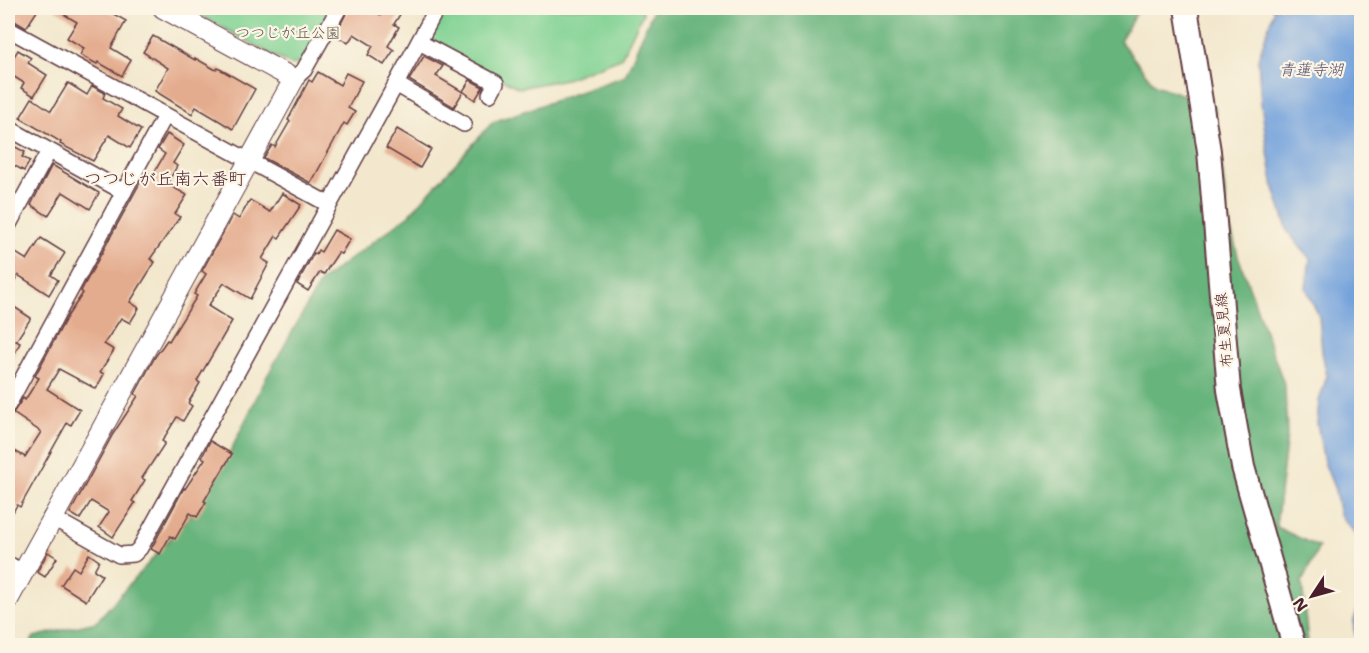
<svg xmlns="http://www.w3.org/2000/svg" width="1369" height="653" font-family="'Shantell Sans','Klee One',sans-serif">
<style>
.green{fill:#80d293;stroke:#65785f;stroke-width:1.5}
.forest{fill:#68b47d;stroke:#596a54;stroke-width:1.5}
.water{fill:#73a2dc;stroke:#5e6084;stroke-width:1.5}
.building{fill:#e4ac8e}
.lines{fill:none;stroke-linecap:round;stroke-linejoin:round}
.minor-casing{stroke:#633d43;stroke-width:18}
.tertiary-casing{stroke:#633d43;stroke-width:22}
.secondary-casing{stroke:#633d43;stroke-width:26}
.minor{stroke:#fff;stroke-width:15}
.tertiary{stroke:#fff;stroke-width:20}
.secondary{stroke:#fff;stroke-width:22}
.labels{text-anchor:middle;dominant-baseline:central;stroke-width:4.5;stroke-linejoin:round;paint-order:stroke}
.park-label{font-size:15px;fill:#5a554a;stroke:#fcf5e5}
.street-label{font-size:15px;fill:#4a1f2b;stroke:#fcf5e5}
.water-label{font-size:16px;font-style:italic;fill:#5a5372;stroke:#fcf5e5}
.quarter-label{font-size:18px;fill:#4a1f2b;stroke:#fcf5e5}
</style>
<rect width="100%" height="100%" fill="#fcf5e5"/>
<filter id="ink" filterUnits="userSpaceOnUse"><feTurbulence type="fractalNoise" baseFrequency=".0167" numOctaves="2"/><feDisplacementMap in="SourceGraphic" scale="12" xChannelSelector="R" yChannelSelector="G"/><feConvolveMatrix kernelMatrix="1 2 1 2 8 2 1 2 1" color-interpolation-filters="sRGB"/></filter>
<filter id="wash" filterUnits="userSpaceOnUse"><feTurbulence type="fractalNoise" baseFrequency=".008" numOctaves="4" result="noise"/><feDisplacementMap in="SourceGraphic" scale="24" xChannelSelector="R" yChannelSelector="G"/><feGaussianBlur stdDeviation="1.35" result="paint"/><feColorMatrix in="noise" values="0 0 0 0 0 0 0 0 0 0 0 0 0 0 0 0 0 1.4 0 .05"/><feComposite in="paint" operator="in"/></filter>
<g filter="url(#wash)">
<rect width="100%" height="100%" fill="#f3e8ce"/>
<!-- green -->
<g class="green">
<polygon points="187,8 331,8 302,62 291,65"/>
<path d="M 444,8 L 640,8 L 643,13 L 621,58 L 566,79 L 519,88 L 434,45 C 425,32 437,20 444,8 Z"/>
</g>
<!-- forest -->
<polygon class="forest" points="654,8 1139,8 1120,41 1155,85 1215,106 1228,218 1238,256 1285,387 1287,435 1276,527 1319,547 1302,582 1308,645 29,646 34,637 96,622 187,520 220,473 266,378 321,281 409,215 493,122 625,76"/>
<!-- water -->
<g class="water">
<polygon points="1271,8 1361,8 1361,541 1340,515 1335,490 1324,462 1317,423 1319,401 1327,376 1322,352 1319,317 1306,288 1310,259 1288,232 1274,188 1267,146 1261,103 1258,59 1274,10"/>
<path d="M 1361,605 L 1361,645 L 1359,645 C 1352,628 1351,620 1361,605 Z"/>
</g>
<g id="blocks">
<!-- building -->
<g class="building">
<polygon points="8,8 39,8 26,28 8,17"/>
<polygon points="53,8 103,8 126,21 111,48 131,60 122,76 98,62 97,64 80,55 84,48 67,38 77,22"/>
<polygon points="349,8 367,8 381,15 386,8 404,8 394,24 399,27 388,46 394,50 384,65 368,55 373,46 354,34 348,43 335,35"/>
<polygon points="153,36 195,60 195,58 216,70 218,68 255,89 233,129 196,107 192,114 155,91 168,68 143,52"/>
<polygon points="18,50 31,58 28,63 47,75 34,96 21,88 24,83 8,73 8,54 13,58"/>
<polygon points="424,56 443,66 436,76 463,92 454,107 409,80"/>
<polygon points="318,72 340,85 346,73 362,81 348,108 355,112 347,125 344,123 311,183 264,158 272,145 275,147 290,121 288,120 309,80 312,82"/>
<polygon points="470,80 483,87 475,100 463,91"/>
<polygon points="68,83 87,95 92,86 105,93 103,98 122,109 118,116 141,130 130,148 109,135 93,161 60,144 61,142 20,118 32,98 51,111"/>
<polygon points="397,129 431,149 420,168 386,148"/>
<polygon points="167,134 184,145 173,163 177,166 167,184 187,195 175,214 180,217 150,259 155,262 130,302 139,308 130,323 121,318 104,344 114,350 100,372 104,374 96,389 59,369 47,389 80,410 71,425 67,423 20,507 17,505 8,521 8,447 25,457 41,432 13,413 23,398 25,400 39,378 35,376 67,317 83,293 81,291 146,172 152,176 165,154 158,149"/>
<polygon points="8,143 25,152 22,157 30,161 24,171 8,162"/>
<polygon points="52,165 99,193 90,209 63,192 48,216 31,205"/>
<polygon points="282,193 301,205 279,238 276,236 262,259 269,263 250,299 224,283 208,306 232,321 197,381 200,383 188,403 192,406 183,421 177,417 162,441 165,443 142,478 145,480 132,501 135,503 113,537 99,527 109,512 91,501 80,519 70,513 113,434 138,396 135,394 155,357 167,340 169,341 197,296 194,294 206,274 202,271 233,215 239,219 250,200 270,212"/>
<polygon points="334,230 350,239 341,254 338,253 324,274 320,272 308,291 297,284 314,253 316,254 318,250 321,252"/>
<polygon points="41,238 65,253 51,275 58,280 49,295 18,275 8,292 8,248 27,260"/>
<polygon points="8,303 31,318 16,341 20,343 8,366"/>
<polygon points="210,441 232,454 204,501 206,502 197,517 190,513 175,539 170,536 160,554 151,549 184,488 185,489 205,459 202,457"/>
<polygon points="48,552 57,558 45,577 37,572"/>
<polygon points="89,554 99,561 94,570 102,575 86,601 61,585 73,567 79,571"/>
</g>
</g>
</g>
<g filter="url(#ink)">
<use href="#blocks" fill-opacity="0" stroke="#633d43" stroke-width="1.5"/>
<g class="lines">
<defs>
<g id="minor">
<polyline points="8,29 328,204"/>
<polyline points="419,42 496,83 490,94"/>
<polyline points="294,79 304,70 339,8"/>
<polyline points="396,84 437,8"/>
<polyline points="8,128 124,192"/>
<polyline points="8,226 49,151"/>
<polyline points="8,405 165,116"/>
<polyline points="51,517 119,555 134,554 140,548 396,84 464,124"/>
<polyline points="8,564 23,572"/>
</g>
<polyline id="tertiary" points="8,600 294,79 163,8"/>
<polyline id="secondary" points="1186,8 1209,151 1229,390 1243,467 1294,646"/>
</defs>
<!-- minor casing -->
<use href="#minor" class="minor-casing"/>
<!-- tertiary casing -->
<use href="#tertiary" class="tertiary-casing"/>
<!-- secondary casing -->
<use href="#secondary" class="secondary-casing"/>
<!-- minor -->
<use href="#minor" class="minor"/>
<!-- tertiary -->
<use href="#tertiary" class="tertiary"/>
<!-- secondary -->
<use href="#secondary" class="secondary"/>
</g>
</g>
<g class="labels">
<!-- park labels -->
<g class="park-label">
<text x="288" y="33">つつじが丘公園</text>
</g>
<!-- street labels -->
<g class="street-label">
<text transform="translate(1224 330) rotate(-95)">布生夏見線</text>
</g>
<!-- water labels -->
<g class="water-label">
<text x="1311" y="69">青蓮寺湖</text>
</g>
<!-- quarter labels -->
<g class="quarter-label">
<text x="165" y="179">つつじが丘南六番町</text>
</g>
</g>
<!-- margin -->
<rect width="1369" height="653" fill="none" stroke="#fcf5e5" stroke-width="30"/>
<!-- north arrow -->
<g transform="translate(1312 596) rotate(234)" stroke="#fcf5e5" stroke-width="4.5" paint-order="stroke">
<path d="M0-4.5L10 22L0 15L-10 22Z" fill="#4a1f2b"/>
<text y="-9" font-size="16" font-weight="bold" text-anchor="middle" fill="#4a1f2b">N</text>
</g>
</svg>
